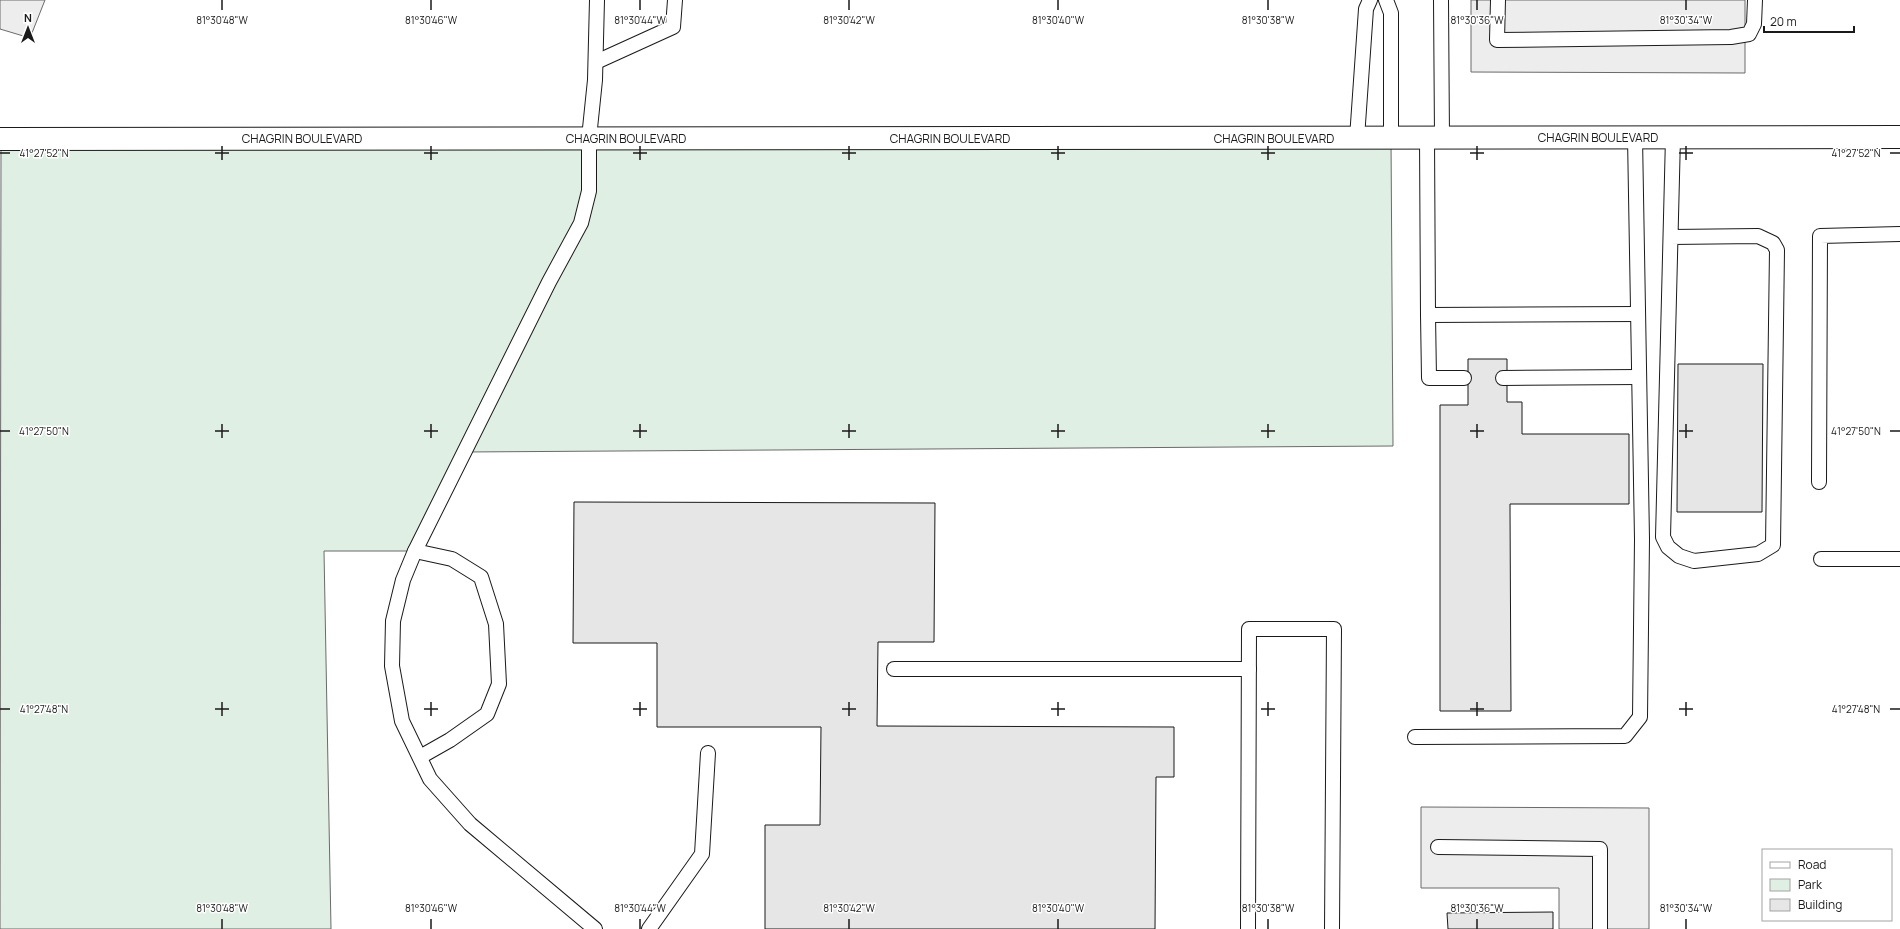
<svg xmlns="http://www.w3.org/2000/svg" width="1900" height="929" font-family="Manrope,sans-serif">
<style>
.green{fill:#e0efe3;stroke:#6a6a6a}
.parking{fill:#ededed;stroke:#6a6a6a}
.building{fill:#e6e6e6;stroke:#1a1a1a}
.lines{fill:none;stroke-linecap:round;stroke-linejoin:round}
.service-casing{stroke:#1a1a1a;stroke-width:16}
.primary-casing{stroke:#1a1a1a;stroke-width:24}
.service{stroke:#fff;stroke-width:14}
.primary{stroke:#fff;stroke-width:22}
.ticks{fill:none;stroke:#1a1a1a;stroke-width:1.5}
.labels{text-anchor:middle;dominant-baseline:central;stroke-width:3;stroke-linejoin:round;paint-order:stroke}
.street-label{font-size:12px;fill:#1a1a1a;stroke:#fff}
.ticks-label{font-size:10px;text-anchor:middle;fill:#1a1a1a;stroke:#fff;stroke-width:3;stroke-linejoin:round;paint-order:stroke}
</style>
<rect width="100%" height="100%" fill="#fff"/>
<!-- green -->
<polygon class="green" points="1391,138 1393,446 465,452 415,551 324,551 331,929 0,929 1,139"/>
<!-- parking -->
<g class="parking">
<polygon points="0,0 45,0 30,38 0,29"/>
<polygon points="1471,0 1745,0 1745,73 1471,72"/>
<polygon points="1421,807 1649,808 1649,929 1559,929 1559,888 1421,888"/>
</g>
<!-- building -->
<g class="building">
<polygon points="1468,359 1507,359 1507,402 1522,402 1522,434 1629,434 1629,504 1510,504 1511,711 1440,711 1440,405 1468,405"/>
<polygon points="1678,364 1763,364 1762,512 1677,512"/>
<polygon points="574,502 935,503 934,642 878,642 877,726 1174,727 1174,777 1156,777 1155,929 765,929 765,825 820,825 821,727 657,727 657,643 573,643"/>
<polygon points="1553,912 1553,929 1448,929 1447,913"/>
</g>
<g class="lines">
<defs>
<g id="service">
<polyline points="1386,0 1391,13 1391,138"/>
<polyline points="1441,0 1442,137"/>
<polyline points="1498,0 1497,40 1731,37 1749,34 1754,24 1755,0"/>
<polyline points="596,62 673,27 675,0"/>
<polyline points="1357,138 1366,9 1370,0"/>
<polyline points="1427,138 1428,315 1638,314"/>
<polyline points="1671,237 1758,236 1773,243 1777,250 1773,545 1758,554 1694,561 1679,556 1668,547 1663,537 1673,137"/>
<polyline points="1428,315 1429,378 1464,378"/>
<polyline points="1503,378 1639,377"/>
<polyline points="1819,482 1820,236 1900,234"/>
<polyline points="415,551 452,559 481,577 496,624 499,684 487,714 450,740 420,757"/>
<polyline points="1821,559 1900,559"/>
<polyline points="894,669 1249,669"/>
<polyline points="1415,737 1625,736 1640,717 1642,539 1635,137"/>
<polyline points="1438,847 1600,849 1600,929"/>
<polyline points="595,929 470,824 430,779 402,721 392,666 393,621 403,580 415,551 549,282 581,223 589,191 589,138 595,80 597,0"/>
<polyline points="649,929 702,854 708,753"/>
<polyline points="1248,929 1249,629 1334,629 1332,929"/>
</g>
<polyline id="primary" points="0,139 1900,137"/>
</defs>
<!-- service casing -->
<use href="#service" class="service-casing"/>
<!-- primary casing -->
<use href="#primary" class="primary-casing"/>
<!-- service -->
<use href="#service" class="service"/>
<!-- primary -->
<use href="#primary" class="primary"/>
</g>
<!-- ticks -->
<path class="ticks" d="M 222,0 L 222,10M 431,0 L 431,10M 640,0 L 640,10M 849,0 L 849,10M 1058,0 L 1058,10M 1268,0 L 1268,10M 1477,0 L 1477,10M 1686,0 L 1686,10M 222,146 L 222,160M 431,146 L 431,160M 640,146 L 640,160M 849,146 L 849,160M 1058,146 L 1058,160M 1268,146 L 1268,160M 1477,146 L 1477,160M 1686,146 L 1686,160M 0,153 L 10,153M 215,153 L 229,153M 424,153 L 438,153M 633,153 L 647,153M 842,153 L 856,153M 1051,153 L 1065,153M 1261,153 L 1275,153M 1470,153 L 1484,153M 1679,153 L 1693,153M 1890,153 L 1900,153M 222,424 L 222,438M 431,424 L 431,438M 640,424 L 640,438M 849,424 L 849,438M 1058,424 L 1058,438M 1268,424 L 1268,438M 1477,424 L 1477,438M 1686,424 L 1686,438M 0,431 L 10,431M 215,431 L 229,431M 424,431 L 438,431M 633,431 L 647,431M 842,431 L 856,431M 1051,431 L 1065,431M 1261,431 L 1275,431M 1470,431 L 1484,431M 1679,431 L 1693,431M 1890,431 L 1900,431M 222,702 L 222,716M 431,702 L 431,716M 640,702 L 640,716M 849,702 L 849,716M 1058,702 L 1058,716M 1268,702 L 1268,716M 1477,702 L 1477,716M 1686,702 L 1686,716M 0,709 L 10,709M 215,709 L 229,709M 424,709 L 438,709M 633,709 L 647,709M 842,709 L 856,709M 1051,709 L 1065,709M 1261,709 L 1275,709M 1470,709 L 1484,709M 1679,709 L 1693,709M 1890,709 L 1900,709M 222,919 L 222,929M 431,919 L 431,929M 640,919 L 640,929M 849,919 L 849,929M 1058,919 L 1058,929M 1268,919 L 1268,929M 1477,919 L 1477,929M 1686,919 L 1686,929"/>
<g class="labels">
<!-- street labels -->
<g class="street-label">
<text x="1598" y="137">CHAGRIN BOULEVARD</text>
<text x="302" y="138">CHAGRIN BOULEVARD</text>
<text x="626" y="138">CHAGRIN BOULEVARD</text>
<text x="950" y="138">CHAGRIN BOULEVARD</text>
<text x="1274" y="138">CHAGRIN BOULEVARD</text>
</g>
</g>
<g class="ticks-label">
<text x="222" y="24">81°30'48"W</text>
<text x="431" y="24">81°30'46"W</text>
<text x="640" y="24">81°30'44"W</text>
<text x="849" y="24">81°30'42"W</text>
<text x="1058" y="24">81°30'40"W</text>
<text x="1268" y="24">81°30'38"W</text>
<text x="1477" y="24">81°30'36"W</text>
<text x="1686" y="24">81°30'34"W</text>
<text x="44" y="157">41°27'52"N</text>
<text x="1856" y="157">41°27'52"N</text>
<text x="44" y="435">41°27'50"N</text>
<text x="1856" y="435">41°27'50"N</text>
<text x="44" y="713">41°27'48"N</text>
<text x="1856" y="713">41°27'48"N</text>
<text x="222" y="912">81°30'48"W</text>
<text x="431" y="912">81°30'46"W</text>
<text x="640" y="912">81°30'44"W</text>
<text x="849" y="912">81°30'42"W</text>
<text x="1058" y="912">81°30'40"W</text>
<text x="1268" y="912">81°30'38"W</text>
<text x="1477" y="912">81°30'36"W</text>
<text x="1686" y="912">81°30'34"W</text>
</g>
<!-- legend -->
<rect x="1762" y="849" width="130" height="72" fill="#ffffff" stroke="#a3a3a3"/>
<rect x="1770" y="862" width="20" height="6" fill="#ffffff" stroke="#a3a3a3"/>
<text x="1798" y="869" font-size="12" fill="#1a1a1a">Road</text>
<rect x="1770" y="879" width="20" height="12" fill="#e0efe3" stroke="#a3a3a3"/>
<text x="1798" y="889" font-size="12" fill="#1a1a1a">Park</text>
<rect x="1770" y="899" width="20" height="12" fill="#e6e6e6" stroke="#a3a3a3"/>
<text x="1798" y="909" font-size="12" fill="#1a1a1a">Building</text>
<!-- north arrow -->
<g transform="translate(28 28)" stroke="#ffffff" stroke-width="3" paint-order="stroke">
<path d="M0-3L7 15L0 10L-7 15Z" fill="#1a1a1a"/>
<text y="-6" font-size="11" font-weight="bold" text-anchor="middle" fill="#1a1a1a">N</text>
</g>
<!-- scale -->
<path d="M1764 26v6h90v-6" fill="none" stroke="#1a1a1a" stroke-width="2"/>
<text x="1770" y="26" font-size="12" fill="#1a1a1a" stroke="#ffffff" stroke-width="3" paint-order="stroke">20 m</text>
</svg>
